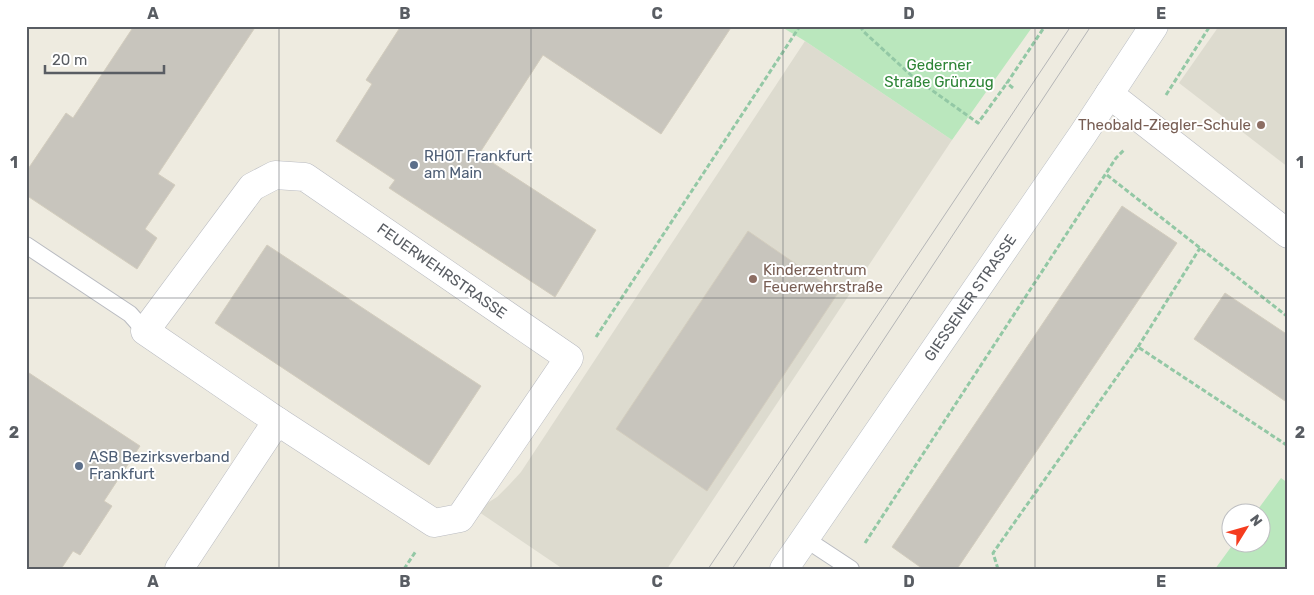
<svg xmlns="http://www.w3.org/2000/svg" width="1314" height="595" font-family="Rubik,sans-serif">
<style>
.education{fill:#dddbcf}
.green{fill:#bae7bd}
.building{fill:#c8c5bd;stroke:#d3cdbe}
.lines{fill:none;stroke-linecap:round;stroke-linejoin:round}
.lane-casing{stroke:#b9bbc1;stroke-width:18}
.street-casing{stroke:#b9bbc1;stroke-width:29}
.secondary-casing{stroke:#b9bdc4;stroke-width:29}
.path{stroke:#93c8a5;stroke-width:3;stroke-dasharray:5 2.5;stroke-linecap:butt}
.lane{stroke:#fff;stroke-width:16}
.street{stroke:#fff;stroke-width:28}
.secondary{stroke:#fff;stroke-width:28}
.tram{stroke:#b4b5b6;stroke-width:1}
.grid{fill:none;stroke:#595d63;stroke-width:1;stroke-opacity:0.55}
.education-dot{fill:#8d6e63;stroke:#fff;stroke-width:2}
.service-dot{fill:#5c6f8a;stroke:#fff;stroke-width:2}
.labels{text-anchor:middle;dominant-baseline:central;stroke-width:4;stroke-linejoin:round;paint-order:stroke}
.park-label{font-size:15px;fill:#2e8537;stroke:#fff}
.education-label{font-size:15px;fill:#785e54;stroke:#fff;text-anchor:end}
.service-label{font-size:15px;fill:#4e5e75;stroke:#fff;text-anchor:start}
.street-label{font-size:15px;fill:#595d63;stroke:#fff}
.neatline{fill:none;stroke:#595d63;stroke-width:2}
.grid-label{font-size:16px;text-anchor:middle;font-weight:bold;fill:#595d63}
</style>
<rect width="100%" height="100%" fill="#eeebe0"/>
<!-- education -->
<g class="education">
<polygon points="1219,26 1288,26 1288,167 1179,83"/>
<polygon points="805,41 952,140 667,569 563,569 476,510 497,497 510,484 521,472"/>
</g>
<!-- green -->
<g class="green">
<polygon points="780,26 1033,26 952,140 805,41"/>
<polygon points="1281,478 1288,483 1288,569 1215,569 1234,543 1262,542 1262,512 1256,512"/>
</g>
<!-- building -->
<g class="building">
<polygon points="134,26 256,26 158,174 175,185 145,229 157,238 137,269 26,195 26,172 66,113 73,118"/>
<polygon points="401,26 732,26 661,134 543,55 479,154 596,230 555,297 389,188 395,180 336,141 372,84 366,80"/>
<polygon points="1122,206 1177,243 957,569 923,569 892,547"/>
<polygon points="748,231 838,293 707,491 616,429"/>
<polygon points="267,245 481,386 429,465 215,323"/>
<polygon points="1225,293 1288,335 1288,403 1194,339"/>
<polygon points="26,371 140,446 104,501 112,506 80,555 73,551 61,569 26,569"/>
</g>
<g class="lines">
<defs>
<g id="lane">
<polyline points="26,245 130,314 145,331"/>
<polyline points="804,538 851,569"/>
</g>
<g id="street">
<polyline points="1109,94 1288,234"/>
<polygon points="275,175 305,177 569,358 460,518 434,523 277,421 145,331 252,187"/>
<polyline points="179,569 277,421"/>
</g>
<g id="secondary">
<path id="s1" d="M 784,569 L 1083,134 L 1154,26"/>
</g>
</defs>
<!-- lane casing -->
<use href="#lane" class="lane-casing"/>
<!-- street casing -->
<use href="#street" class="street-casing"/>
<!-- secondary casing -->
<use href="#secondary" class="secondary-casing"/>
<!-- path -->
<g class="path">
<polyline points="860,26 864,32 912,76 978,123 1007,83"/>
<polyline points="1013,88 1007,83 1045,26"/>
<polyline points="1166,95 1210,26"/>
<polyline points="1107,175 1288,317"/>
<polyline points="596,337 800,26"/>
<polyline points="1138,347 1200,248"/>
<polyline points="865,543 1116,158 1124,150"/>
<polyline points="404,569 416,551"/>
<polyline points="998,569 993,553 1138,347 1288,446"/>
</g>
<!-- lane -->
<use href="#lane" class="lane"/>
<!-- street -->
<use href="#street" class="street"/>
<!-- secondary -->
<use href="#secondary" class="secondary"/>
<!-- tram -->
<g class="tram">
<polyline points="708,569 1071,26"/>
<polyline points="732,569 1091,26"/>
</g>
</g>
<!-- grid -->
<path class="grid" d="M 279,26 L 279,569M 531,26 L 531,569M 783,26 L 783,569M 1035,26 L 1035,569M 26,298 L 1288,298"/>
<!-- markers -->
<g class="education-dot">
<circle cx="1261" cy="125" r="5"/>
<circle cx="753" cy="279" r="5"/>
</g>
<g class="service-dot">
<circle cx="414" cy="165" r="5"/>
<circle cx="79" cy="466" r="5"/>
</g>
<g class="labels">
<!-- park labels -->
<g class="park-label">
<text x="939" y="65">Gederner<tspan x="939" dy="17">Straße Grünzug</tspan></text>
</g>
<!-- education labels -->
<g class="education-label">
<text x="1251" y="125">Theobald-Ziegler-Schule</text>
<text x="763" y="270" text-anchor="start">Kinderzentrum<tspan x="763" dy="17">Feuerwehrstraße</tspan></text>
</g>
<!-- service labels -->
<g class="service-label">
<text x="424" y="156">RHOT Frankfurt<tspan x="424" dy="17">am Main</tspan></text>
<text x="89" y="457">ASB Bezirksverband<tspan x="89" dy="17">Frankfurt</tspan></text>
</g>
<!-- street labels -->
<g class="street-label">
<text transform="translate(442 271) rotate(35)">FEUERWEHRSTRASSE</text>
<text stroke="none"><textPath href="#s1" startOffset="329">GIESSENER STRASSE</textPath></text>
</g>
</g>
<!-- border -->
<rect width="1314" height="595" fill="none" stroke="#ffffff" stroke-width="55"/>
<!-- north arrow -->
<g transform="translate(1246 528) rotate(53)"><circle r="24" fill="#ffffff" stroke="#bdbec1"/>
<path d="M0-4L9 19L0 12L-9 19Z" fill="#f53c1f"/>
<text y="-8" font-size="14" font-weight="bold" text-anchor="middle" fill="#595d63">N</text>
</g>
<!-- scale -->
<path d="M45 65v8h119v-8" fill="none" stroke="#595d63" stroke-width="2.5"/>
<text x="52" y="65" font-size="15" fill="#595d63" stroke="#ffffff" stroke-width="4" paint-order="stroke">20 m</text>
<rect x="28" y="28" width="1258" height="540" class="neatline"/>
<g class="grid-label">
<text x="153" y="19">A</text>
<text x="405" y="19">B</text>
<text x="657" y="19">C</text>
<text x="909" y="19">D</text>
<text x="1161" y="19">E</text>
<text x="14" y="168">1</text>
<text x="1300" y="168">1</text>
<text x="14" y="438">2</text>
<text x="1300" y="438">2</text>
<text x="153" y="587">A</text>
<text x="405" y="587">B</text>
<text x="657" y="587">C</text>
<text x="909" y="587">D</text>
<text x="1161" y="587">E</text>
</g>
</svg>
